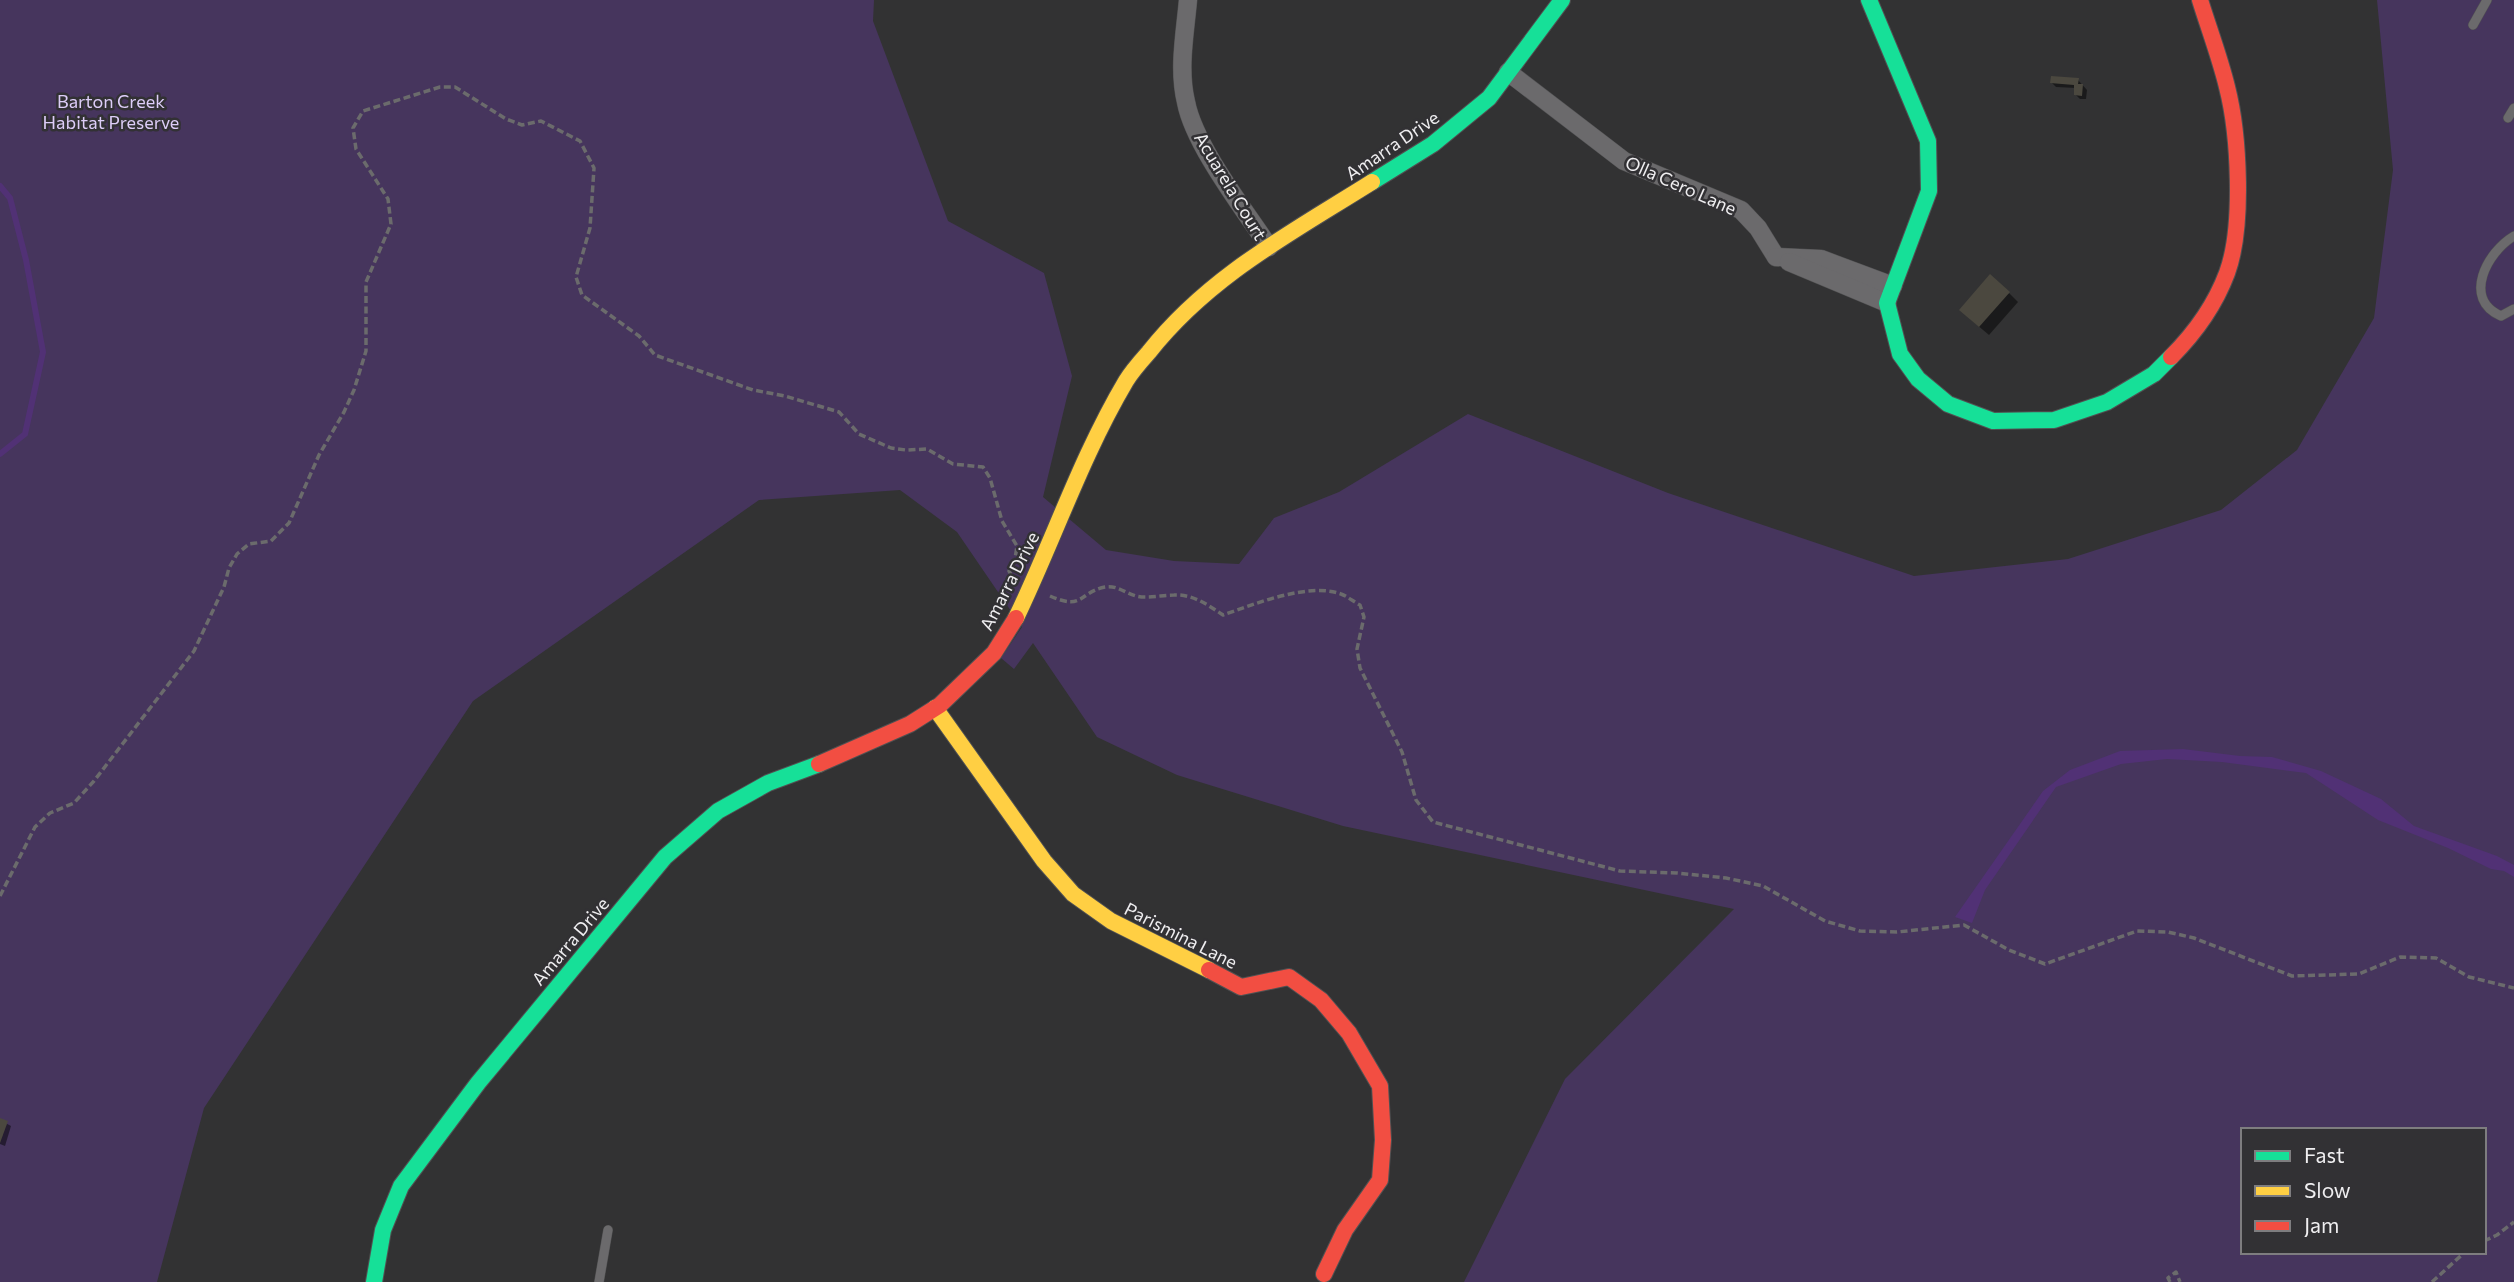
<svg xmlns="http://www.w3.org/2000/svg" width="2514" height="1282" font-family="Commissioner,sans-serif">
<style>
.green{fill:#46355d;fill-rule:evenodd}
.water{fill:#513175}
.shadow{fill:#0007}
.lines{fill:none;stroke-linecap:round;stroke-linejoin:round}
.stream{stroke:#513175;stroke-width:6}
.building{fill:#4b483f}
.lane-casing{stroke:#515152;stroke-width:10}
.street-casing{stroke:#515152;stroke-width:19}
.fast-casing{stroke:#515152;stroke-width:18}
.slow-casing{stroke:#515152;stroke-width:18}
.jam-casing{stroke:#515152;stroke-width:18}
.path{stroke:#6b6b6c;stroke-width:3.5;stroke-dasharray:7 3.5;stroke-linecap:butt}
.lane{stroke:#6b6a6c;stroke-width:9}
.street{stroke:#6b6a6c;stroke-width:18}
.fast{stroke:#16e098;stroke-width:16}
.slow{stroke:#ffcf43;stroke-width:16}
.jam{stroke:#f24e42;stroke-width:16}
.labels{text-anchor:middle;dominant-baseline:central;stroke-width:5;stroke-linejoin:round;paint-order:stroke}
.park-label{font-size:18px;fill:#ddcdf8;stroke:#323134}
.street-label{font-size:18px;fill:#efeef0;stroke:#323134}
</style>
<rect width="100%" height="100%" fill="#323233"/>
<!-- green -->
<path class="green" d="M 0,0 L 874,0 L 873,21 L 948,221 L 1044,273 L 1072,376 L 1043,497 L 1106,550 L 1174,561 L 1239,564 L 1274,518 L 1339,492 L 1468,414 L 1668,493 L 1914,576 L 2068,559 L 2221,510 L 2297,450 L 2374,318 L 2393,170 L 2377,0 L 2514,0 L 2514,1282 L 1464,1282 L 1565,1079 L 1734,909 L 1343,826 L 1177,775 L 1097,737 L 1033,643 L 1014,669 L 1001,658 L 1022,627 L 957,532 L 900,490 L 759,500 L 473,701 L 204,1108 L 157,1282 L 0,1282 ZM 2243,1130 L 2484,1130 L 2484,1252 L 2243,1252 Z"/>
<!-- water -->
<polygon class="water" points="2183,749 2240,756 2272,757 2321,771 2381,799 2414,826 2497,856 2514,865 2514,877 2504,871 2491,869 2448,848 2378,820 2306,773 2222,762 2167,759 2121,764 2056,787 1985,890 1972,923 1955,917 2043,791 2070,770 2120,751"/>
<!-- shadow -->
<g class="shadow">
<polygon points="2078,80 2087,90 2086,99 2080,99 2075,94 2076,88 2056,87 2052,83"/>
<polygon points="2009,293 2018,302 1989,335 1970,319"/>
<polygon points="0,1120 11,1126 5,1146 0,1144"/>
</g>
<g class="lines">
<!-- stream -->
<polyline class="stream" points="0,186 10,198 26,260 43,352 25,434 0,454"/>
</g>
<!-- building -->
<g class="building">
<polygon points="2051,76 2079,78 2078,84 2083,84 2082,96 2074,95 2074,85 2050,83"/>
<polygon points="1990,274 2010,292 1979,327 1959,310"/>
<polygon points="0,1118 8,1121 0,1143"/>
</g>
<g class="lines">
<defs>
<g id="lane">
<polyline points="2473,25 2487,0"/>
<polyline points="2508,118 2514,108"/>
<path d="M 2514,236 C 2487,252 2462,299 2501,316 L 2514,309"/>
<polyline points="599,1282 608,1230"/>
</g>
<g id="street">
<path d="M 1188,0 C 1185,34 1178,69 1186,102 C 1194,145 1244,209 1269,247"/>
<polyline points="1508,72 1624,161 1741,210 1758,228 1776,257"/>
<polyline points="1776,257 1821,259 1893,286"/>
<polyline points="1789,262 1887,303"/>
</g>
<g id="fast">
<polyline points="1869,0 1928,141 1929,191 1887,303 1900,354 1918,379 1948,404 1993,421 2054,420 2107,402 2154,374 2171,357"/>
<polyline points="1372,182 1433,144 1489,98 1562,0"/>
<polyline points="374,1282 383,1230 401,1186 478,1083 665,857 718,811 768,783 819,764"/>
</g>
<g id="slow">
<path d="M 1016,618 C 1054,539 1081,457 1126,381 C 1132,371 1141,361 1149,352 C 1209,276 1291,233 1372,182"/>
<polyline points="935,708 1044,861 1073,894 1111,921 1209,970"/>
</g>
<g id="jam">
<path d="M 2171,357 C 2195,333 2215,305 2227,273 C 2244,227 2239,134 2227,87 C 2220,58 2209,29 2200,0"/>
<polyline points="819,764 910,724 940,705 994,653 1016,618"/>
<polyline points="1209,970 1241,987 1289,977 1321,1000 1349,1033 1380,1086 1383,1140 1380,1180 1345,1230 1324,1274"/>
</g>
</defs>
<!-- lane casing -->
<use href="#lane" class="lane-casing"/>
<!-- street casing -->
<use href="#street" class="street-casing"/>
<!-- fast casing -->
<use href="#fast" class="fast-casing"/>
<!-- slow casing -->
<use href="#slow" class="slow-casing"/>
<!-- jam casing -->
<use href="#jam" class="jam-casing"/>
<!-- path -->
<g class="path">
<path d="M 1050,596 C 1084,611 1079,592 1105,587 C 1117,585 1125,593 1136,596 C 1147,599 1162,595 1174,595 C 1193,594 1208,605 1223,615 C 1255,604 1308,582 1341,594 C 1347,596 1354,602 1360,605 L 1364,617 L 1357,649 L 1360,668 L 1402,752 L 1416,800 L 1433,822 L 1620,871 L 1677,873 L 1726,878 L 1763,886 L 1825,921 L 1860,931 L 1897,932 L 1964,925 L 2009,950 L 2045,964 L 2137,931 L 2168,932 L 2194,938 L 2292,976 L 2359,974 L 2400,957 L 2436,958 L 2469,977 L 2514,988"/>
<polyline points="0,896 35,827 50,813 74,803 94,781 194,651 224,587 229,568 237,554 249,544 271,541 289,523 319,455 344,412 354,390 366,351 366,282 391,224 388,199 356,149 353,128 363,111 440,87 455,87 506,119 522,125 541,121 580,141 594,168 590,228 576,277 582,295 639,336 655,355 753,390 785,396 839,412 859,434 891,448 906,450 927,449 953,464 983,467 990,478 1002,521 1017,546 1015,559 1009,571 1012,576"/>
<polyline points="2484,1241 2497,1235 2514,1222"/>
<polyline points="2170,1282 2168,1278 2176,1272 2180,1282"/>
<polyline points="2432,1282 2465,1252"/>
</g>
<!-- lane -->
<use href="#lane" class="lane"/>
<!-- street -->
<use href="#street" class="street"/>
<!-- fast -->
<use href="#fast" class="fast"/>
<!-- slow -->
<use href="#slow" class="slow"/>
<!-- jam -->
<use href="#jam" class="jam"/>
</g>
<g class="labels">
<!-- park labels -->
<g class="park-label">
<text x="111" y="101">Barton Creek<tspan x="111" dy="21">Habitat Preserve</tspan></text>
</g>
<!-- street labels -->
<g class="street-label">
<text transform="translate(1392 145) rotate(-34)">Amarra Drive</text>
<text transform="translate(1681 185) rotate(24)">Olla Cero Lane</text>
<text transform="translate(1231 186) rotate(59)">Acuarela Court</text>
<text transform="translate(1009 581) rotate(-63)">Amarra Drive</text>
<text transform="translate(1181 935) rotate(27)">Parismina Lane</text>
<text transform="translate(570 941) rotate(-50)">Amarra Drive</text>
</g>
</g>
<!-- legend -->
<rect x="2241" y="1128" width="245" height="126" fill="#323134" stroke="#7e7d7f" stroke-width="2"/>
<rect x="2255" y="1151" width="35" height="10" fill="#16e098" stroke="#7e7d7f" stroke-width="2"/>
<text x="2304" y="1163" font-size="21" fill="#efeef0">Fast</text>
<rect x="2255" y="1186" width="35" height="10" fill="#ffcf43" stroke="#7e7d7f" stroke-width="2"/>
<text x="2304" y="1198" font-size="21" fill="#efeef0">Slow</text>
<rect x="2255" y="1221" width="35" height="10" fill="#f24e42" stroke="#7e7d7f" stroke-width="2"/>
<text x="2304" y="1233" font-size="21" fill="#efeef0">Jam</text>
</svg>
